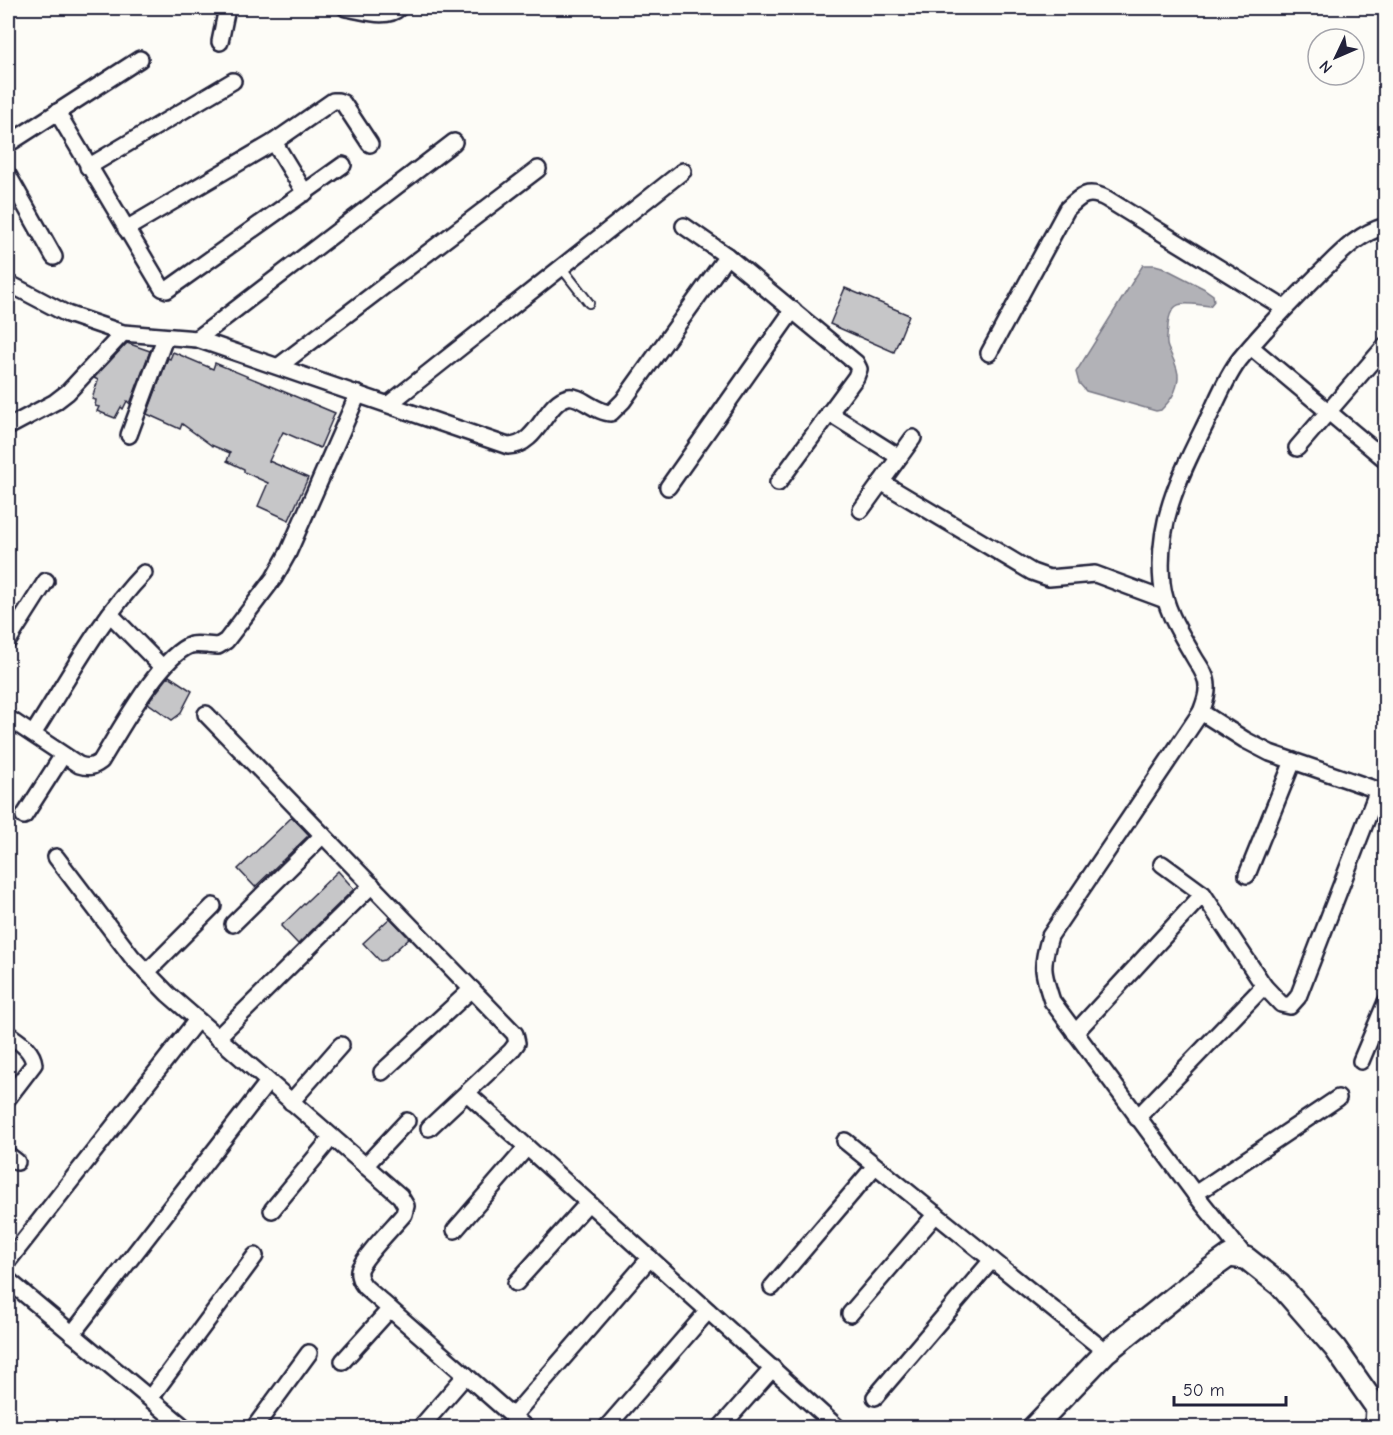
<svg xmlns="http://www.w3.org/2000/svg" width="1393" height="1435" font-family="'Comic Neue',sans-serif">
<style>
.water{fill:#b2b2b7;stroke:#787885;stroke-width:1.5}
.building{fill:#c6c6c8;stroke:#22223b;stroke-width:1.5}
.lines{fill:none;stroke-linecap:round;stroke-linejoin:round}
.lane-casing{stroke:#22223b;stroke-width:12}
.street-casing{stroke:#22223b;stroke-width:20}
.secondary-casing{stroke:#22223b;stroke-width:26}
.lane{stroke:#fdfcf7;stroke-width:8}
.street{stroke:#fdfcf7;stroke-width:15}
.secondary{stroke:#fdfcf7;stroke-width:21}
</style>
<rect width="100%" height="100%" fill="#fdfcf7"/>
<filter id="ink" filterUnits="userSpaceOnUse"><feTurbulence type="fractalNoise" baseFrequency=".0167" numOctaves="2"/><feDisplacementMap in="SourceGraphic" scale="12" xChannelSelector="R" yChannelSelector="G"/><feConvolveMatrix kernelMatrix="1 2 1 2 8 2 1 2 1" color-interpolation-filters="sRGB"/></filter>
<g filter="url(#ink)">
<!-- water -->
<path class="water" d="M 1143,265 L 1155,265 L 1162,267 L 1203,288 L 1213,295 L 1214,301 L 1210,306 C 1188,304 1171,296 1168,325 C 1168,332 1165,341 1168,348 C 1172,357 1179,368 1178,378 C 1177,392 1170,401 1161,410 L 1156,411 L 1086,391 L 1079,383 L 1076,372 Z"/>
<!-- building -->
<g class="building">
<polygon points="845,288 909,315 894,352 830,324"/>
<polygon points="127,343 150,351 130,404 127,401 123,409 121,407 115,418 97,411 99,407 95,406 96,400 92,399 98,380 94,378"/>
<polygon points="173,352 213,369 215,363 335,413 320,448 283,432 269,461 308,478 289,520 258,506 268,483 244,472 244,469 227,461 230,453 211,445 182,424 180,429 147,414 168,358 170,359"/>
<polygon points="169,676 192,691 180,714 172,720 148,703"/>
<polygon points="292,817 309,835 255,887 238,869"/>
<polygon points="338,871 354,889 298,944 281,926"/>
<polygon points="390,918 409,938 385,960 380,961 363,943"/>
</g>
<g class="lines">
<defs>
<polyline id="lane" points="561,267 589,303"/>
<g id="street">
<path d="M 346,8 C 362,10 386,20 399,8"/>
<polyline points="220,42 227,8"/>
<polyline points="57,112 162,288 167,290 343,165"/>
<polyline points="274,142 333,101 338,101 343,103 370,144"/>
<polyline points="8,144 140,59"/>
<polyline points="88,167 233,81"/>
<polyline points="8,175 54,257"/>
<polyline points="684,226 727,256 856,363 859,369 856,377 778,483"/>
<polyline points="126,229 274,142 305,193"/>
<path d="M 8,283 L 67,314 L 123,333 L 197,339 L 508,446 C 538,446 545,402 568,397 C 579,394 596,413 611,413 L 623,401 L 727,256"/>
<polyline points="197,339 454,142"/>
<polyline points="1251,347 1386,460"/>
<path d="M 989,353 L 1067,209 C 1081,195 1088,189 1107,199 L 1284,308"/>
<polyline points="279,366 538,169"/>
<polyline points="389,404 683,171"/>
<polyline points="829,413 899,457"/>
<polyline points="8,427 55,402 68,392 123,333"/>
<polyline points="129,435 165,338"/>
<polyline points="1297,448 1386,345"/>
<polyline points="881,482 1032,572 1049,578 1095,574 1165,600"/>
<polyline points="668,487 793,310"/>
<polyline points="861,510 913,438"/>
<polyline points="110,614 162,667"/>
<polyline points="8,641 46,581"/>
<polyline points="1201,712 1245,740 1270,753 1386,793"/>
<polyline points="206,714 515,1034 517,1043 511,1051 429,1128"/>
<path d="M 8,718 L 79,765 C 89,768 93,767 101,761 C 119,732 161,655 191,645 C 199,643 209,646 218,646 L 226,641 L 274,578 L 288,553 L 358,394"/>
<path d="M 33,734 C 67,681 100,618 144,573"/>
<polyline points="24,816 63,755"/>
<path d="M 56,857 L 132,957 L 168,994 L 400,1196 L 406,1206 L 404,1214 C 394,1226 363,1257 359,1270 C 358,1276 361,1282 365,1287 L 526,1428"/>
<polyline points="1162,864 1203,894 1264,986 1281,1004 1290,1006 1298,997 1378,790"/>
<polyline points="1247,875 1293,761"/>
<polyline points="233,924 323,835"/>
<polyline points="147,972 213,906"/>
<polyline points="1075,1033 1203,894"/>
<path d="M 8,1034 C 19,1042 32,1049 34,1064 L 8,1098"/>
<polyline points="217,1038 372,885"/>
<polyline points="1361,1061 1386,1002"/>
<polyline points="382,1072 472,989"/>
<polyline points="467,1093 838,1428"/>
<polyline points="291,1102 341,1045"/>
<polyline points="1137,1118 1264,986"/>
<polyline points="845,1141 1106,1352"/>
<polyline points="8,1155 17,1162"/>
<polyline points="365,1166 407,1121"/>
<polyline points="1195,1194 1338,1098"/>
<polyline points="272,1210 332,1137"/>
<polyline points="455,1230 527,1147"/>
<path d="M 1246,1258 L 1195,1194 L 1052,1001 C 1042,971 1041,966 1050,936 L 1201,712 C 1204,704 1208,695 1207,686 C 1207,675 1199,666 1194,657 C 1181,634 1165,610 1162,583 C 1156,519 1181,474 1208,419 C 1218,399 1226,377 1240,359 C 1264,330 1290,303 1317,276 C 1338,256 1356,234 1386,226"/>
<polyline points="8,1261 197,1020"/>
<polyline points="8,1280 185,1428"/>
<polyline points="516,1283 588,1203"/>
<polyline points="772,1287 875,1166"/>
<polyline points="850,1314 936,1214"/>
<polyline points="72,1334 268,1082"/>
<polyline points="343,1361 390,1309"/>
<polyline points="875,1397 992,1260"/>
<polyline points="150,1398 255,1256"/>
<polyline points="513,1416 650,1258"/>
<polyline points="254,1428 309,1353"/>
<polyline points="420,1428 466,1375"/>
<polyline points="606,1428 708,1311"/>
<polyline points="720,1428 773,1368"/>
</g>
<polyline id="secondary" points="1033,1428 1106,1352 1197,1279 1229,1256 1246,1258 1280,1285 1335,1348 1377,1408 1376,1428"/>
</defs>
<!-- lane casing -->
<use href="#lane" class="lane-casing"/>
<!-- street casing -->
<use href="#street" class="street-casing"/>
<!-- secondary casing -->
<use href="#secondary" class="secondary-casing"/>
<!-- lane -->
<use href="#lane" class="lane"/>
<!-- street -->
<use href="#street" class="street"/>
<!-- secondary -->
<use href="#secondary" class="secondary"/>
</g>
</g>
<!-- margin -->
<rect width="1393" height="1435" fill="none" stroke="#fdfcf7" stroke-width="30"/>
<rect x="15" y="15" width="1363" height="1405" fill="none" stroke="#22223b" stroke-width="2" filter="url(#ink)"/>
<!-- north arrow -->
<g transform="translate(1336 57) rotate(226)"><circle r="28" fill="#fdfcf7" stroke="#a5a5ac" stroke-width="1.5"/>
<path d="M0-4.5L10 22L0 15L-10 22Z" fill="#22223b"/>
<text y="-9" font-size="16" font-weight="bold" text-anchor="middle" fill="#22223b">N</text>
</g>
<!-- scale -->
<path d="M1174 1396v9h112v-9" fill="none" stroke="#22223b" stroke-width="3"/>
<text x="1183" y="1396" font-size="18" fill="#22223b" stroke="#fdfcf7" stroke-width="4.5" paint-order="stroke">50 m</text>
</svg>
